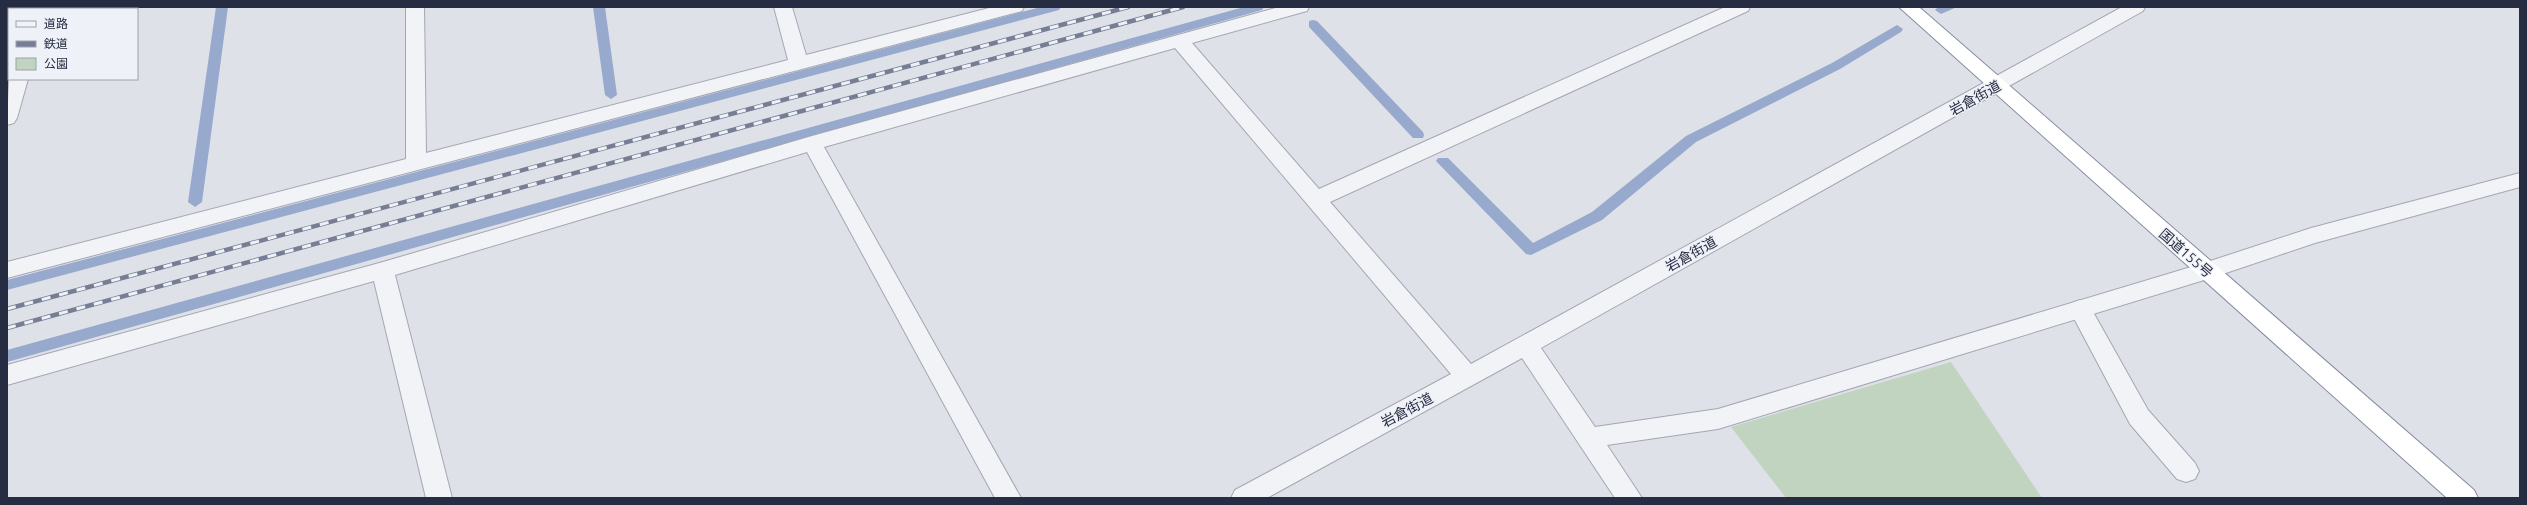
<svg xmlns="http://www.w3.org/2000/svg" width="2527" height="505" font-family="Ubuntu,'Noto Sans JP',sans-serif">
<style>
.green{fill:#c1d4bf}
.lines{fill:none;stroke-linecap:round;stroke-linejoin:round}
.stream{fill:#97a9cc;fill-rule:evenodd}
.lane-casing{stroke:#a4a7b3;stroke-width:2}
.street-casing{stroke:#a4a7b3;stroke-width:2}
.highway-casing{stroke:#858ca1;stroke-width:2}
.lane{fill:#f2f3f7;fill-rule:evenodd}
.street{fill:#f2f3f7;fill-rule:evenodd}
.highway{fill:#fff;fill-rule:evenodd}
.rail-casing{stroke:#777e94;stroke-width:4.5}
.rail{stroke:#eef1f7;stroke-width:3;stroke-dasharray:9;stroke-linecap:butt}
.labels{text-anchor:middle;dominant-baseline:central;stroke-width:3;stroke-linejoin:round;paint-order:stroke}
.street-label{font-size:14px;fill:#262c41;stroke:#eef1f7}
</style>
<rect width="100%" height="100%" fill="#dfe1e9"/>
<!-- green -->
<polygon class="green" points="1951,362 2042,498 1786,498 1731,427"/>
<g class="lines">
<!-- stream -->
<g class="stream">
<polygon points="216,7 228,7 202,202 195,207 188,202"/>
<polygon points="593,7 605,7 617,95 611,99 605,95"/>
<polygon points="1041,7 1061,7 1059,10 7,290 7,280"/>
<polygon points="1244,7 1264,7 1262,10 7,362 7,350"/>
<polygon points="1938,7 1957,7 1941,14 1935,10"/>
<polygon points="1313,20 1317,21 1423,132 1424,135 1423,138 1413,138 1309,27 1309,21"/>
<polygon points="1897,25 1903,29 1901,32 1840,69 1696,142 1602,220 1531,255 1526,254 1436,161 1438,158 1448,158 1533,243 1592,212 1686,136 1832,63"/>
</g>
<defs>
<polygon id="lane" points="2080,300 2088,303 2148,410 2195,463 2199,471 2195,479 2186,482 2177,479 2130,424 2069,309 2072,303"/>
<g id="street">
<rect x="29" y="7" width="18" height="2"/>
<polygon points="406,7 424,7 426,153 788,60 774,7 792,7 806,55 993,7 1024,7 1022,11 7,278 7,262 406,159"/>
<polygon points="1279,7 1309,7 1307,11 1192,43 1319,189 1725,7 1750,7 1748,11 1330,202 1471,364 2122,7 2145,7 2143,11 1541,348 1595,427 1718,409 2201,264 2311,228 2520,173 2520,187 2315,243 2214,277 1718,429 1607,445 1642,498 1615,498 1522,358 1267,498 1231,498 1235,490 1451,374 1175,48 824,147 1021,498 995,498 807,152 395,275 452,498 426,498 374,281 7,385 7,365 383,262 812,136"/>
<polygon points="9,78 28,79 17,118 14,123 7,125"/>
</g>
<polygon id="highway" points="1899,7 1919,7 2474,490 2478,498 2447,498"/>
</defs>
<!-- lane casing -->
<use href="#lane" class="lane-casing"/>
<!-- street casing -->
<use href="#street" class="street-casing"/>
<!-- highway casing -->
<use href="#highway" class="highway-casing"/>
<!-- lane -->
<use href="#lane" class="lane"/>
<!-- street -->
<use href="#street" class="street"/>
<!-- highway -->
<use href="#highway" class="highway"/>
<defs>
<g id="rail">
<polyline points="7,309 1128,7"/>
<polyline points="7,328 1183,7"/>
</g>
</defs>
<!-- rail casing -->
<use href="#rail" class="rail-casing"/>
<!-- rail -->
<use href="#rail" class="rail"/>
</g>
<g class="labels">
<!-- street labels -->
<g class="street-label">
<text transform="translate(1975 98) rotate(-29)">岩倉街道</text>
<text transform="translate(2186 253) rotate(41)">国道155号</text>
<text transform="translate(1691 254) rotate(-29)">岩倉街道</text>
<text transform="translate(1407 410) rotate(-28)">岩倉街道</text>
</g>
</g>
<!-- border -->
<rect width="2527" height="505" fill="none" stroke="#262c41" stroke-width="16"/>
<!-- legend -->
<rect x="8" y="8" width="130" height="72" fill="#eef1f7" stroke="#9ea2ae"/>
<rect x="16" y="21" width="20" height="6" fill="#f2f3f7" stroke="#9ea2ae"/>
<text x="44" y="28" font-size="12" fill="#262c41">道路</text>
<rect x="16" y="41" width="20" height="6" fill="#777e94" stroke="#9ea2ae"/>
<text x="44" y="48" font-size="12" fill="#262c41">鉄道</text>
<rect x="16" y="58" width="20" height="12" fill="#c1d4bf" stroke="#9ea2ae"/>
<text x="44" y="68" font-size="12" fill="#262c41">公園</text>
</svg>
